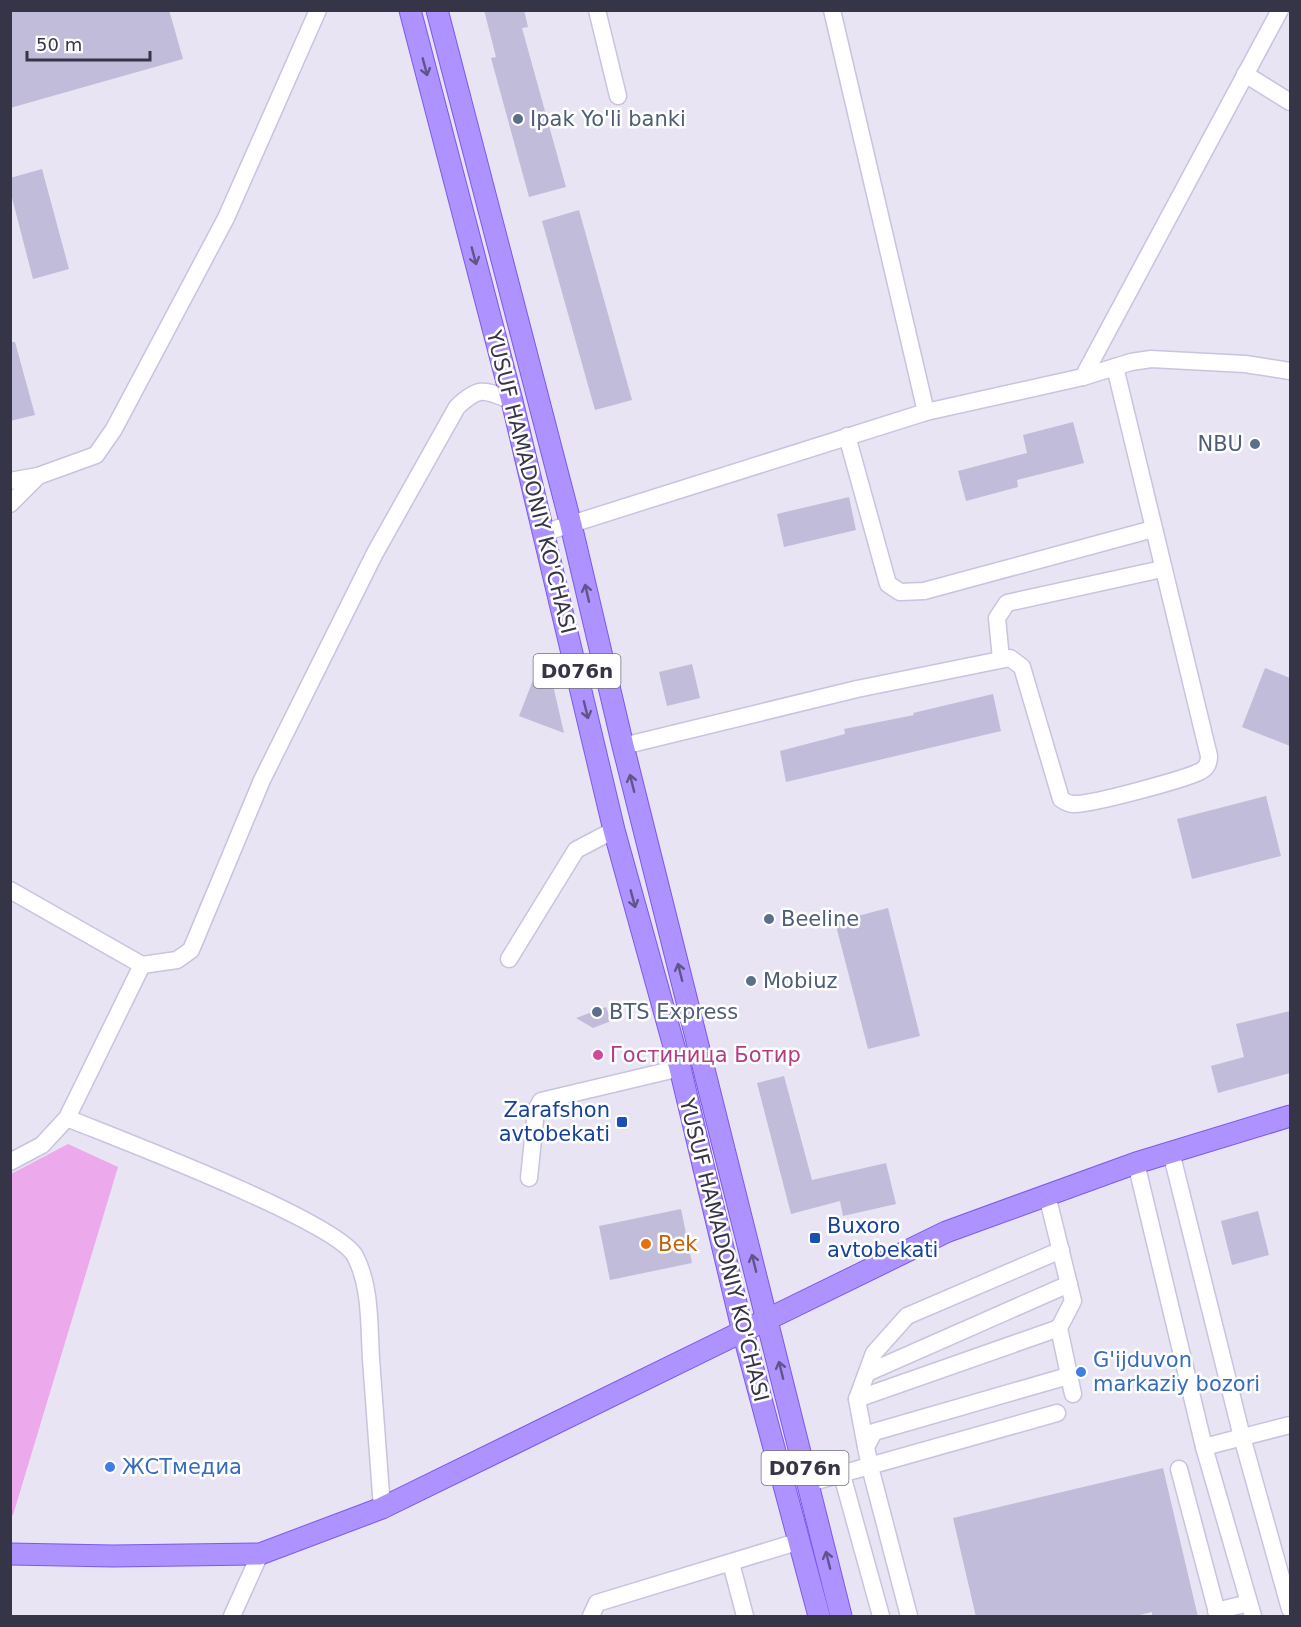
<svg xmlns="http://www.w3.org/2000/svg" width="1301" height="1627" font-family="'DejaVu Sans',sans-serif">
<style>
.green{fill:#eca9ec}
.building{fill:#c0bcd9}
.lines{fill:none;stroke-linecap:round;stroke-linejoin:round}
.minor-casing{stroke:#c9c3de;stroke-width:19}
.major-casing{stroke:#7d58ee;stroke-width:23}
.minor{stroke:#fff;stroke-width:16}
.major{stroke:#ae92ff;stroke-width:21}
.oneway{stroke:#605587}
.service-dot{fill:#5c6f8a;stroke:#fff;stroke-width:2}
.hotel-dot{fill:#d1479c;stroke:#fff;stroke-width:2}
.transit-dot{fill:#1a4fb4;stroke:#fff;stroke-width:2}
.food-dot{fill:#e8710a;stroke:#fff;stroke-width:2}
.shop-dot{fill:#3f7fe0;stroke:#fff;stroke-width:2}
.labels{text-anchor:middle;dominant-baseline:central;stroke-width:5;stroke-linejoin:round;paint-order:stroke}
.shield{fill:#fff;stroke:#72717e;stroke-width:1.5}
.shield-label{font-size:20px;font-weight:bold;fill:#363447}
.service-label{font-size:21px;fill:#4e5e75;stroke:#fff;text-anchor:start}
.street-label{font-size:21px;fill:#363447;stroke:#fff}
.hotel-label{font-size:21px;fill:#b23c85;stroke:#fff;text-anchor:start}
.transit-label{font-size:21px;fill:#164399;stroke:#fff;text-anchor:end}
.food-label{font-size:21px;fill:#c56008;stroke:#fff;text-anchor:start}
.shop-label{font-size:21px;fill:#366cbe;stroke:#fff;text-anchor:start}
</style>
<rect width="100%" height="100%" fill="#e8e4f4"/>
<!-- green -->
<polygon class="green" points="68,1144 118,1167 13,1515 11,1515 11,1174"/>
<!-- building -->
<g class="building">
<polygon points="10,10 169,10 183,59 10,108"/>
<polygon points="484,10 524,10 528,27 522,28 566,187 529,197 491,58 496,57"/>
<polygon points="42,169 69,269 33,279 10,190 10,178"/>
<polygon points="579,210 632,400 595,410 542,221"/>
<polygon points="10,342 15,342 35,415 10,421"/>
<polygon points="1073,422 1084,463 1017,480 1018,487 966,501 958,471 1027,453 1023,435"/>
<polygon points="849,497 856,530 784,547 777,514"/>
<polygon points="692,664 700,698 667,706 659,672"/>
<polygon points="1265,668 1290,678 1290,746 1242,727"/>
<polygon points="535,675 552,681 564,733 519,716"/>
<polygon points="993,694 1001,731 786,782 780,751 845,734 844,729 914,715 913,713"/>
<polygon points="1266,796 1281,856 1192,879 1177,819"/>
<polygon points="888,908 920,1036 868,1049 835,922"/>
<polygon points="606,1007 611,1021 593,1028 576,1018"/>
<polygon points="1290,1011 1290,1073 1218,1093 1211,1066 1244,1057 1236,1024"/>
<polygon points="784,1076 812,1180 886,1163 896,1204 843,1216 840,1201 791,1214 757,1083"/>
<polygon points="681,1209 692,1263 610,1280 599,1226"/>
<polygon points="1258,1211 1269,1255 1232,1265 1221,1221"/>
<polygon points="1163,1468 1198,1617 1152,1617 1152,1612 1132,1617 976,1617 953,1518"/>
</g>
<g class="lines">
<defs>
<g id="minor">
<polyline points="597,10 618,96"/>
<polyline points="832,10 926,412"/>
<polyline points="1245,74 1290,102"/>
<polyline points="1083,377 1280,10"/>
<polyline points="847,436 888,584 900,592 924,591 1153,529"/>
<polyline points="10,481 38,476"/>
<polyline points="10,504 38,476 96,455 114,429 226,218 318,10"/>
<polyline points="543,533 926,412 1083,377 1131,362 1151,359 1245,364 1290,371"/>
<polyline points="1001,659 997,618 1007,603 1162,569"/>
<path d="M 623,746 L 857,689 L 1010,658 L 1022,667 L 1061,799 C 1065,802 1069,804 1074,804 C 1090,805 1186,779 1201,771 C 1207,768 1209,762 1209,756 L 1115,367"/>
<polyline points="10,890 142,965"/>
<polyline points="509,959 576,850 614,830"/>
<path d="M 67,1118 C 116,1138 336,1221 355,1256 C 371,1286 369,1326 371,1359 C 375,1409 378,1458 382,1508"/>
<polyline points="1171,1152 1242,1437 1290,1609"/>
<path d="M 10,1162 L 42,1145 L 67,1118 L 142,965 L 177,960 L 191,950 L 262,780 L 375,553 L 457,407 C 480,385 485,390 512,401"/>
<polyline points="1136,1163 1204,1447 1253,1616"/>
<polyline points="529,1178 536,1110 541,1101 680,1068"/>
<polyline points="1047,1195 1073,1301 1059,1328 1073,1394"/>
<polyline points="867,1373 1069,1284"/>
<polyline points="857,1399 1059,1328"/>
<polyline points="866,1447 857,1399 874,1353 907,1316 1061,1250"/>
<polyline points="1204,1447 1290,1425"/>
<polyline points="1179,1469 1218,1616"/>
<polyline points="842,1475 881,1616"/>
<polyline points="809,1483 1057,1413"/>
<polyline points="731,1563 745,1616"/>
<polyline points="1216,1611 1249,1603"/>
<polyline points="232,1616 260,1554"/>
<polyline points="591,1616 597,1603 800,1541"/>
<polyline points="909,1616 870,1467 866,1447 874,1432 1068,1376"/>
</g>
<g id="major">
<polyline points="410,10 512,401 614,830 680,1068 743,1332 819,1616"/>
<polyline points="437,10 571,525 623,746 841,1616"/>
<polyline points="10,1554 113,1556 260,1554 382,1508 946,1232 1136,1163 1290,1116"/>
</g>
</defs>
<!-- minor casing -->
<use href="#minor" class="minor-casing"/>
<!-- major casing -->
<use href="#major" class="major-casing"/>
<!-- minor -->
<use href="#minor" class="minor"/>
<!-- major -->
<use href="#major" class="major"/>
</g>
<!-- one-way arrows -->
<defs><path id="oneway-shaft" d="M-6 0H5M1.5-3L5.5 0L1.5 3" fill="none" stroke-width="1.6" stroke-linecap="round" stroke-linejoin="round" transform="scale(1.5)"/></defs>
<g class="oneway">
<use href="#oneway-shaft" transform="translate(425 67) rotate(75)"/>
<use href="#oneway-shaft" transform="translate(474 256) rotate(75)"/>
<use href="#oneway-shaft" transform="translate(587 593) rotate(-103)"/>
<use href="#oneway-shaft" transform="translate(586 710) rotate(76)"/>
<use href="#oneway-shaft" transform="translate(632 783) rotate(-104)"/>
<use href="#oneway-shaft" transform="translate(633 899) rotate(75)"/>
<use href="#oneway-shaft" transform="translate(680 972) rotate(-104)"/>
<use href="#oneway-shaft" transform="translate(754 1263) rotate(-104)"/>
<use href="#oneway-shaft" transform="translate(781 1370) rotate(-104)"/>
<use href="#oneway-shaft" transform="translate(828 1560) rotate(-104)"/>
</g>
<!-- markers -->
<g class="service-dot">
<circle cx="518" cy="119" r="6"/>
<circle cx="1255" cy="444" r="6"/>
<circle cx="769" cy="919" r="6"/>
<circle cx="751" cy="981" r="6"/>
<circle cx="597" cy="1012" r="6"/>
</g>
<circle class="hotel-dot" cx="598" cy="1055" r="6"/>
<g class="transit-dot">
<rect x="616" y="1116" width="12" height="12" rx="3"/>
<rect x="809" y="1232" width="12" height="12" rx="3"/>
</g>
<circle class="food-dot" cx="646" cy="1244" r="6"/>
<g class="shop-dot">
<circle cx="1081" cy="1372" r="6"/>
<circle cx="110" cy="1467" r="6"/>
</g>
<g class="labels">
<!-- shield labels -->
<g class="shield">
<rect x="533.5" y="654" width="87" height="34" rx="4.5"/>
<rect x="761.5" y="1451" width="87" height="34" rx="4.5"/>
</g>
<g class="shield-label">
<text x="577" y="671">D076n</text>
<text x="805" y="1468">D076n</text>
</g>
<!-- service labels -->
<g class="service-label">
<text x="530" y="119">Ipak Yo'li banki</text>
<text x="1243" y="444" text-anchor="end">NBU</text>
<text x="781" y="919">Beeline</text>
<text x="763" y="981">Mobiuz</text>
<text x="609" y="1012">BTS Express</text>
</g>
<!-- street labels -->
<g class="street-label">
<text transform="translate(531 482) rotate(76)">YUSUF HAMADONIY KO'CHASI</text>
<text transform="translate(724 1250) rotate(76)">YUSUF HAMADONIY KO'CHASI</text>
</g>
<!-- hotel labels -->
<g class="hotel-label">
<text x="610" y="1055">Гостиница Ботир</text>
</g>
<!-- transit labels -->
<g class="transit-label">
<text x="610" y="1110">Zarafshon<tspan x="610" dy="24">avtobekati</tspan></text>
<text x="827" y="1226" text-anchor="start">Buxoro<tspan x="827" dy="24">avtobekati</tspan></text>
</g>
<!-- food labels -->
<g class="food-label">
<text x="658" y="1244">Bek</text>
</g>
<!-- shop labels -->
<g class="shop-label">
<text x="1093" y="1360">G'ijduvon<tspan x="1093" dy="24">markaziy bozori</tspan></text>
<text x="122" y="1467">ЖСТмедиа</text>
</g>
</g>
<!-- border -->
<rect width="1301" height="1627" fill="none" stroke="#363447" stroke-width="24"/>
<!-- scale -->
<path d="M27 51v9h123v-9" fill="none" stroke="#363447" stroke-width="3"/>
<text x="36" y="51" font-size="18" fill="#363447" stroke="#ffffff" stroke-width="4.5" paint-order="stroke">50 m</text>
</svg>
